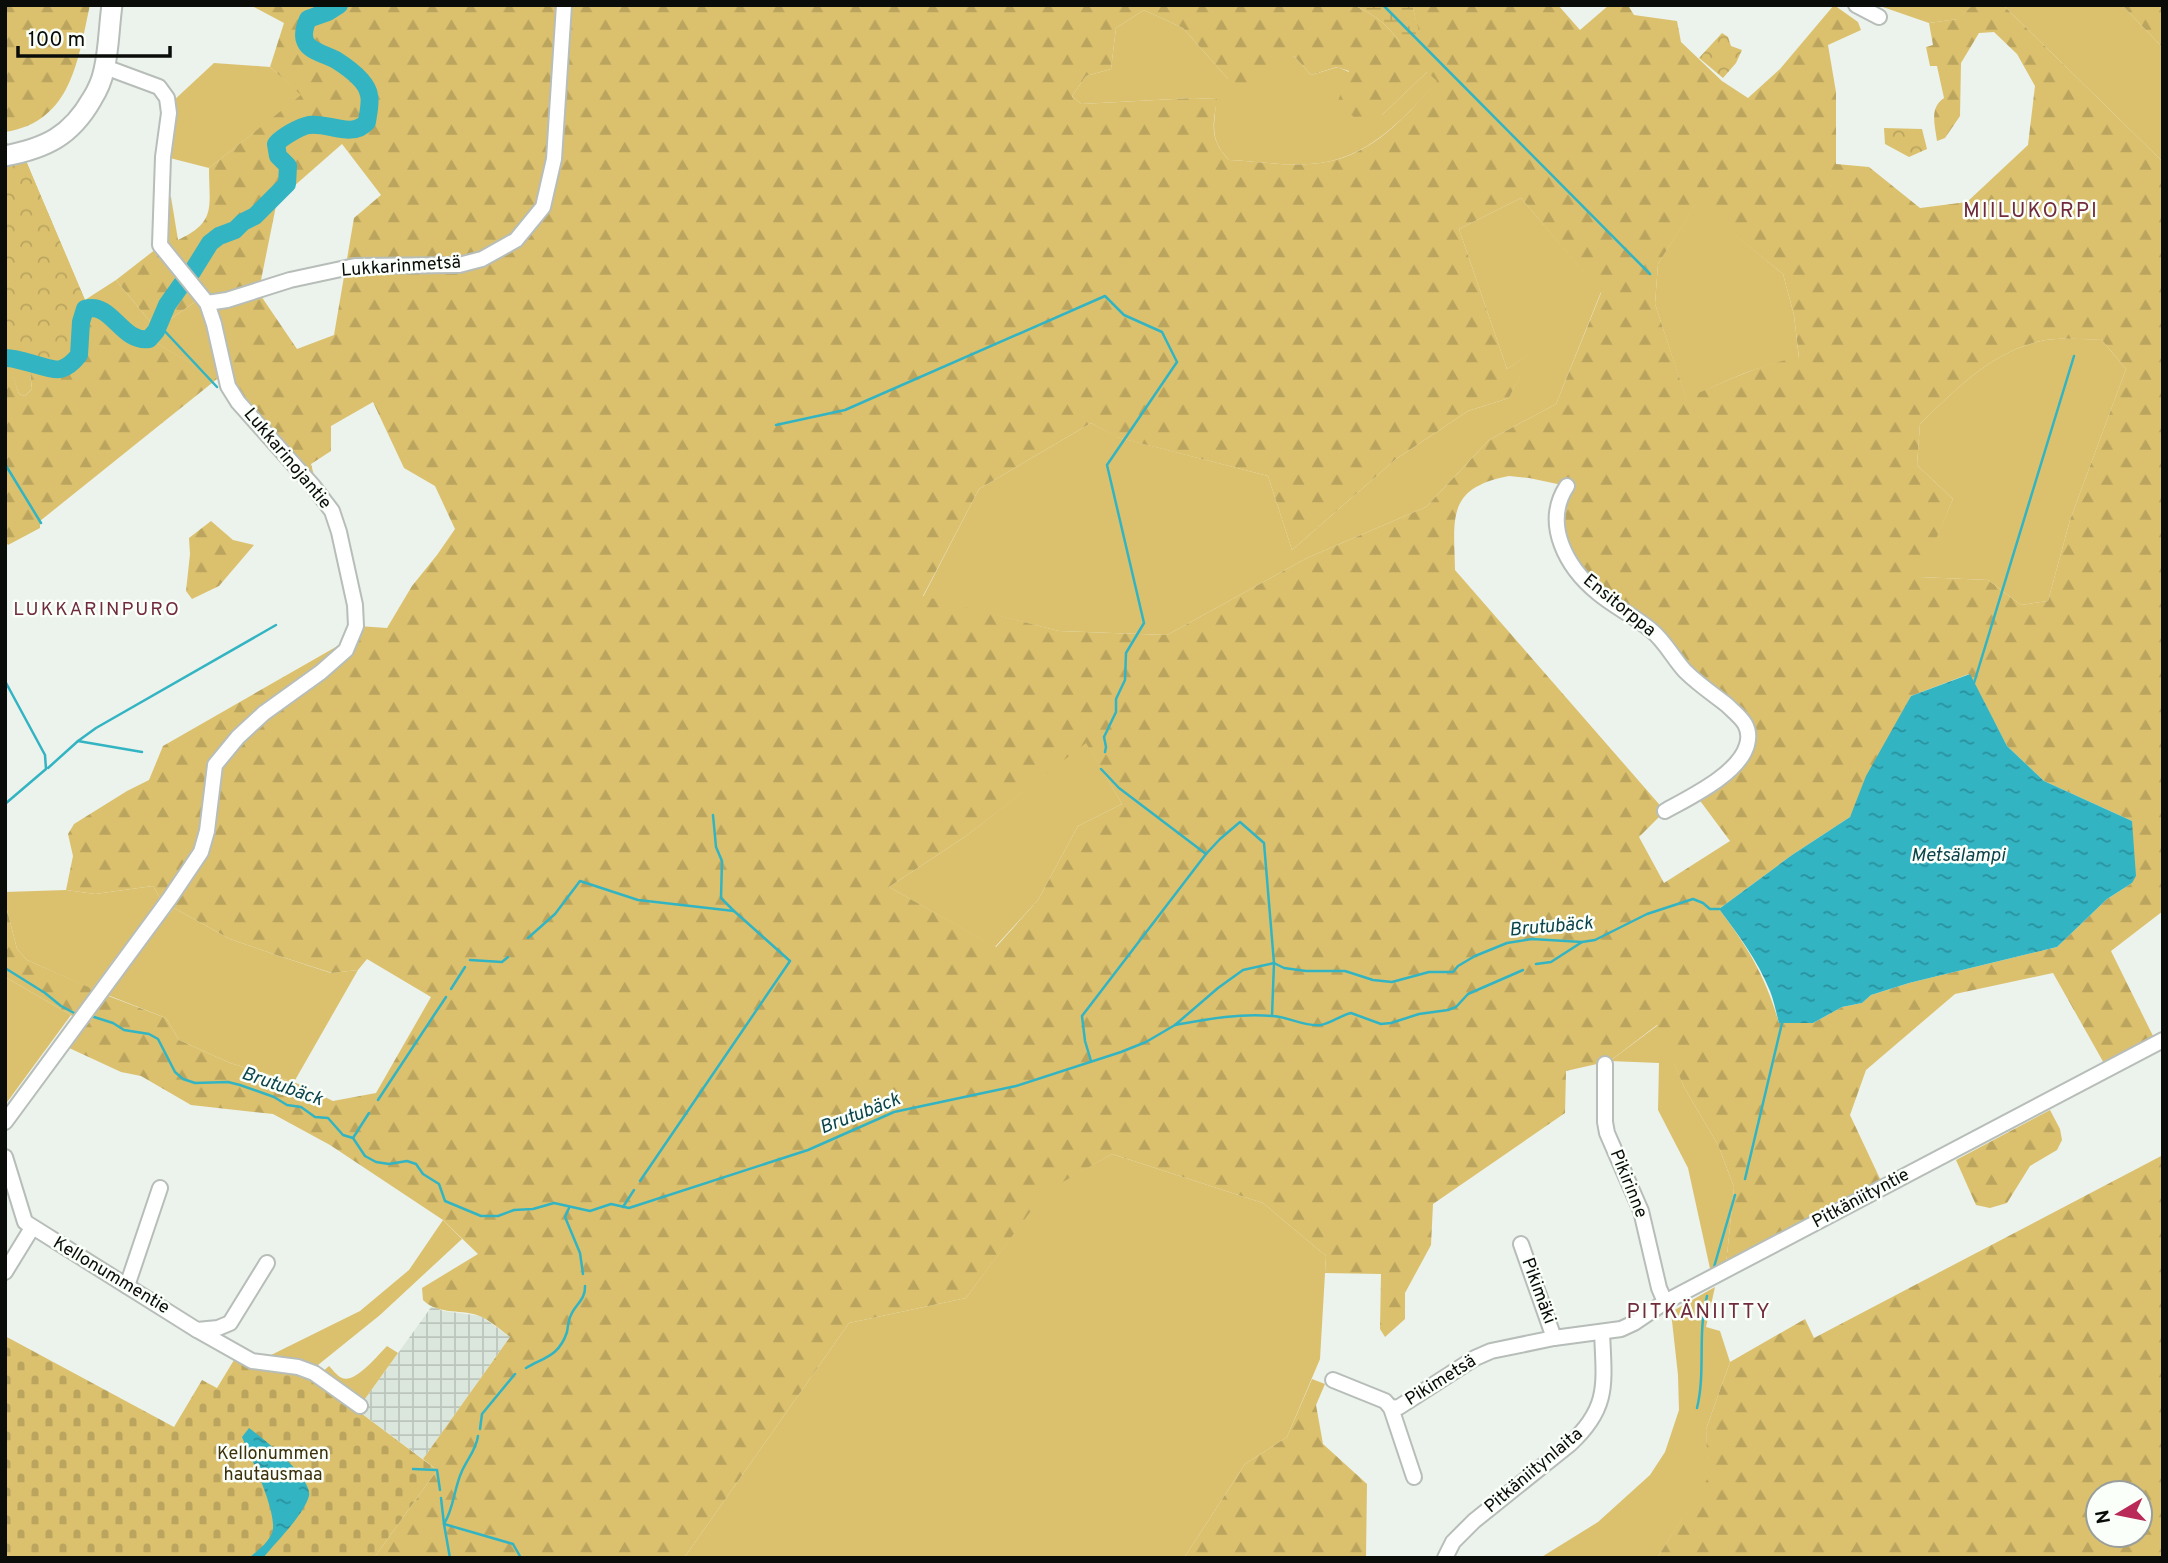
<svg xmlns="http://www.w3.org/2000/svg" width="2168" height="1563" font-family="Overpass,sans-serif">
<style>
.industrial{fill:url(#industrial-grid)}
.grass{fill:#dbc16e}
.forest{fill:url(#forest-firs);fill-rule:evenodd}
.wetland{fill:url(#wetland-marsh)}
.cemetery{fill:url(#cemetery-stones)}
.park{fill:url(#park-crowns)}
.water{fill:url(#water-ripples)}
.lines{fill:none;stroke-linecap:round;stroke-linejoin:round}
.stream{stroke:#33b4c3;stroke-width:2.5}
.river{stroke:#33b4c3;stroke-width:18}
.minor-casing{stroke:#b7bdb8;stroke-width:18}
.major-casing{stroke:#b7bdb8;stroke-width:23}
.minor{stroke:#fff;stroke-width:14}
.major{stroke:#fff;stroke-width:19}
.labels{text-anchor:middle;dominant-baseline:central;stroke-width:5;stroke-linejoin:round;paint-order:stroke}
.street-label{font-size:18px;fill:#0a0c0a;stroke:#fafffa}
.park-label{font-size:18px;fill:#3c310b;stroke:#fafffa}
.neighbourhood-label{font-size:19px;letter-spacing:2px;fill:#702b3c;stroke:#fafffa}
.water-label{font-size:19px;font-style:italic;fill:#0c444b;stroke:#fafffa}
.quarter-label{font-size:21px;letter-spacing:2px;fill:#702b3c;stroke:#fafffa}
</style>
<defs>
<pattern id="industrial-grid" width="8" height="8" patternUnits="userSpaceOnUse" patternTransform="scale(1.75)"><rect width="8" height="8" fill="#dbe7dc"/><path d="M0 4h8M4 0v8" fill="none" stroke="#bbc5bb"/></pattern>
<pattern id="forest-firs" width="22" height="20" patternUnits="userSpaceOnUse" patternTransform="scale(1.75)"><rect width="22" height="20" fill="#dbc16e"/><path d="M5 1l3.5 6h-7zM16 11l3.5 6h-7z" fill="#bba55e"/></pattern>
<pattern id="wetland-marsh" width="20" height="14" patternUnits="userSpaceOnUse" patternTransform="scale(1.75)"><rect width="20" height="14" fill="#dbc16e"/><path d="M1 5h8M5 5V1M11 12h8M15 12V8" fill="none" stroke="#bba55e"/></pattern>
<pattern id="cemetery-stones" width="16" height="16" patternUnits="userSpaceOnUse" patternTransform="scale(1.75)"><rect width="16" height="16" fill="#dbc16e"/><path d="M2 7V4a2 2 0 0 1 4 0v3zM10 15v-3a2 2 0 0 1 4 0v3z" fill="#bba55e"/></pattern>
<pattern id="park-crowns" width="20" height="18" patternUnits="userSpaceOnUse" patternTransform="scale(1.75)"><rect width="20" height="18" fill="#dbc16e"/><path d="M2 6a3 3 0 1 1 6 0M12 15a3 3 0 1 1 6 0" fill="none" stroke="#bba55e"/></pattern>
<pattern id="water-ripples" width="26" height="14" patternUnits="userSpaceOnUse" patternTransform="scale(1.75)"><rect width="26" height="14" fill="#33b4c3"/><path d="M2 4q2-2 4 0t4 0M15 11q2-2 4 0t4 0" fill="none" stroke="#29919d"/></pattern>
</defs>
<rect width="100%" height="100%" fill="#ecf2ec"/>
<!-- industrial -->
<polygon class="industrial" points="432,1306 443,1311 481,1316 510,1337 423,1459 357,1410"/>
<!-- grass -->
<g class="grass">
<polygon points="1877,5 1973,5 1958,19 1929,23"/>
<polygon points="2003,5 2122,5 2163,48 2163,162"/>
<path d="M 1144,10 L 1183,28 L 1228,79 L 1294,56 L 1311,75 L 1338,67 L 1349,72 L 1382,115 L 1428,71 L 1438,81 C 1402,120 1367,161 1310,164 C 1284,166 1255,161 1229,160 C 1208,138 1215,126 1216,99 L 1193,98 L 1081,104 L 1072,96 L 1086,76 L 1111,69 L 1116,28 Z"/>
<polygon points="214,63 270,67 302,95 209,168 166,157 172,102"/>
<polygon points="1521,198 1601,292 1556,404 1489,440 1426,507 1307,558 1167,635 1059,631 923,597 979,489 1091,423 1117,437 1268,476 1292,550 1396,459 1468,411 1509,398 1530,354 1507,369 1459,229"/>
<path d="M 1696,203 L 1783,274 L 1794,315 L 1799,359 C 1762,362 1720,384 1686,399 L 1655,304 L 1658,264 Z"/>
<polygon points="116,280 156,329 202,297 260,285 228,386 85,300"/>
<path d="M 2101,339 L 2126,369 L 2070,520 L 2048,601 L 2021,605 L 1988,580 L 1919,577 L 1953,499 L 1917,465 L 1920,424 C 1955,390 1991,352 2041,341 C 2059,337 2082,340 2101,339 Z"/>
<polygon points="5,345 27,350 32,389 25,396 19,394 13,377 5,376"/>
<polygon points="1086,742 1122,804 1078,826 1038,900 995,947 889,887 966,836"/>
<polygon points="153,886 160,898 92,989 27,960 17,949 5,902 5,892 66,890 95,894"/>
<polygon points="174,908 230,939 276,955 331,973 358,970 294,1082 230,1063 179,1040 166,1018 105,994"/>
<polygon points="5,977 71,1015 5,1105"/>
<polygon points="1658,1025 1684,1087 1718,1145 1734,1187 1726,1265 1711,1273 1688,1168 1658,1110 1659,1063 1610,1061"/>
<polygon points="1112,1154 1263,1203 1326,1256 1320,1359 1287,1437 1245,1464 1184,1558 684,1558 849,1323 966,1298 1045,1191"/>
<polygon points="443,1220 462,1239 380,1315 313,1369 265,1358 360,1311 409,1270"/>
<polygon points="1715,1287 1706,1327 1720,1331 1730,1362 1706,1429 1709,1478 1657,1558 1540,1558 1598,1522 1650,1475 1665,1452 1679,1410 1678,1375 1671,1312"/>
<path d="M 387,1346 L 398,1353 L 362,1403 L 320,1374 L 329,1366 C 332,1369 337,1376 342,1378 C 355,1384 378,1355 387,1346 Z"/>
</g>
<!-- forest -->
<g class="forest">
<path d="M 5,5 L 90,5 C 78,59 72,122 5,132 Z"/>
<path d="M 250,5 L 1353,5 C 1376,15 1385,23 1400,42 L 1419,35 L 1413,8 L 1414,5 L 1558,5 L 1580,30 L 1609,5 L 1628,5 L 1634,15 L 1677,21 L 1681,42 L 1722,81 L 1748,98 L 1780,69 L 1834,5 L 1858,22 L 1861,30 L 1828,45 L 1836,92 L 1836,164 L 1869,167 L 1920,208 L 1967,202 L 2028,145 L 2035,86 L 2017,54 L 1994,32 L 1979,33 L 1961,63 L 1960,116 L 1945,138 L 1937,141 C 1935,125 1929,108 1944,98 L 1937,66 L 1930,66 L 1926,47 L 1933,45 L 1929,23 L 1957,19 L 1973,5 L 2003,5 L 2163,162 L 2163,911 L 2111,951 L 2155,1040 L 2105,1065 L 2053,973 L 1955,994 L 1866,1070 L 1850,1115 L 1882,1183 L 1726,1265 L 1734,1187 L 1718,1145 L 1684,1087 L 1657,1025 L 1610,1061 L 1566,1071 L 1565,1113 L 1433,1204 L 1431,1245 L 1405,1293 L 1405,1319 L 1385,1337 L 1380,1329 L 1381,1274 L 1325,1273 L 1326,1256 L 1263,1203 L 1112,1154 L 1045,1192 L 966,1298 L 849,1323 L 684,1558 L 374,1558 L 437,1470 L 423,1459 L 510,1337 C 502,1331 492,1322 482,1317 C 463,1308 439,1316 423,1300 L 422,1288 L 478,1254 L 443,1220 L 330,1145 L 273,1114 L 191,1105 L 141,1076 L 121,1072 L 67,1047 L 85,1027 L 71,1015 L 5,977 L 5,902 L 17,949 L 27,960 L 93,989 L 160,898 L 153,886 L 95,894 L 66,890 L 73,856 L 68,834 L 74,824 L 127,791 L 149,780 L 163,746 L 341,644 L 358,626 L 387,628 L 412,586 L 437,555 L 455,529 L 435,486 L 404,468 L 373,402 L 331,426 L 331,451 L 311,464 L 316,483 L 242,401 L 224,363 L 214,324 L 232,302 L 259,293 L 297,349 L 334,335 L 354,218 L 381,195 L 342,144 L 277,201 L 260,285 L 210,299 L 202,297 L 156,329 L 116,280 L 156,249 L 164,196 L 171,197 L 178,240 C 217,222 209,207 209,168 L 301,95 L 270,67 L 284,23 ZM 1144,10 L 1183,28 L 1228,79 L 1245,88 L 1294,56 L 1311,75 L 1337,67 L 1349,71 L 1337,104 L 1354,117 L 1382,115 L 1427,72 L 1437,81 C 1402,121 1367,161 1310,164 C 1283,166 1255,161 1229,160 C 1209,139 1213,126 1217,99 L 1193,98 L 1081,104 L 1072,96 L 1086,76 L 1111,69 L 1116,28 ZM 1521,198 L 1601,293 L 1556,404 L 1489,440 L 1426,507 L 1307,558 L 1167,635 L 1059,631 L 923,596 L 979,489 L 1091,423 L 1116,437 L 1268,476 L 1292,550 L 1396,459 L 1468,411 L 1509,398 L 1532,352 L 1507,369 L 1459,229 ZM 1696,204 L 1783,274 L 1794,315 L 1799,358 C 1762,362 1721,384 1686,398 L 1655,304 L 1658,264 ZM 2101,339 L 2126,369 L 2070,520 L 2048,601 L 2021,605 L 1988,580 L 1920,577 L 1953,499 L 1917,465 L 1920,424 C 1955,390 1991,352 2041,341 C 2060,337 2082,340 2101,339 ZM 1509,476 L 1529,478 L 1567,486 L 1559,541 L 1609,602 L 1677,661 L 1748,733 L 1735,765 L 1695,794 L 1730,841 L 1664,883 L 1639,837 L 1665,811 L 1455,570 C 1454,518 1446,488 1509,476 ZM 1969,674 L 2007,746 L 2044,781 L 2132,821 L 2132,883 L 2107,899 L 2057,947 L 1909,983 L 1871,995 L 1862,1003 L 1842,1007 L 1813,1023 L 1779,1023 C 1766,978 1748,947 1719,909 L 1792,855 L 1850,817 L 1911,696 ZM 1086,743 L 1122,804 L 1078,826 L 1038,900 L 996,947 L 889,887 L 966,836 ZM 174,908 L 230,939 L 276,955 L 332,973 L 358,970 L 367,959 L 431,997 L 376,1093 L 333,1101 L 294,1082 L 230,1063 L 179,1040 L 166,1018 L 106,995 Z"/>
<polygon points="2122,5 2163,5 2163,48"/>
<polygon points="26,161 85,300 217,379 40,521 40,528 8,545 5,541 5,376 13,376 19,394 25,396 32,389 5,163"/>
<polygon points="211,521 233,540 254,545 219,586 192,599 186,591 190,554 189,538"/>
<polygon points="2050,1110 2060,1129 2062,1140 2057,1150 2030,1166 2007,1203 1990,1208 1976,1205 1956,1160"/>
<path d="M 2163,1155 L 2163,1558 L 1657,1558 L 1708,1478 L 1706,1429 L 1730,1362 L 1805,1319 L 1814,1338 ZM 2098,1493 L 2140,1493 L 2140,1535 L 2098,1535 Z"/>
<polygon points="1312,1379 1325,1384 1316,1405 1323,1444 1367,1484 1366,1558 1184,1558 1245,1464 1287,1437"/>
</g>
<!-- wetland -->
<path class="wetland" d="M 1353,5 L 1414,5 L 1413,8 L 1420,36 L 1410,43 L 1400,42 C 1385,23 1376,15 1353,5 Z"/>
<!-- cemetery -->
<path class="cemetery" d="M 5,1336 L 174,1427 L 202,1380 L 217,1388 L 234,1360 C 261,1371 286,1368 314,1378 L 437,1470 L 374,1558 L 5,1558 Z"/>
<!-- park -->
<g class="park">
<polygon points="1722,33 1728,37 1731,46 1742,50 1736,63 1723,78 1699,58"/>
<polygon points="1884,128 1922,129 1927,149 1909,157 1885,144"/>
<polygon points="5,139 9,146 26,161 85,300 75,361 52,370 5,359"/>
</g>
<!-- water -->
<g class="water">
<path d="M 1970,674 L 2007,746 L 2044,781 L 2132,821 L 2136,876 L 2132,883 L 2107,899 L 2057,947 L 1909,983 L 1871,995 L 1862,1003 L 1842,1007 L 1813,1023 L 1779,1023 C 1776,1012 1774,1001 1770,991 C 1758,961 1738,934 1719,909 L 1792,855 L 1850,817 L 1866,776 L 1911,696 Z"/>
<path d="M 249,1428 C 263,1438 313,1478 309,1496 C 303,1516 276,1542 263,1558 L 249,1558 C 257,1551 268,1543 272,1533 C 279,1515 250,1456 242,1437 Z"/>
</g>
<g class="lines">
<!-- stream -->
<g class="stream">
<polyline points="1383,5 1650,274"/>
<polyline points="159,325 217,387"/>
<polyline points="776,425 845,410 1105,296 1124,315 1162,332 1177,362 1107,465 1144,623 1126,653 1125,680 1116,699 1116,712 1104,737 1106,747 1105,752"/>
<polyline points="5,464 41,523"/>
<polyline points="5,681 45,755 46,769 5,804"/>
<polyline points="1974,683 2074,356"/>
<polyline points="78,741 96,728 276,625"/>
<polyline points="48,768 78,741 142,752"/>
<polyline points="713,815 716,847 722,861 721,898 734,911"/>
<polyline points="1206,854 1220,839 1240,822 1264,843 1274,963 1272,1016"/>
<polyline points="528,938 555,914 580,881 638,900 734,911 790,961 640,1181"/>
<polyline points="470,960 502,962 508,957"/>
<polyline points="1536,964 1551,962 1582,942"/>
<polyline points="5,968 45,993 61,1006 76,1014"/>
<polyline points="451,989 465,967"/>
<polyline points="91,1016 113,1023 124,1030 149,1034 158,1039 175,1072 183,1079 195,1083 228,1082 240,1085 274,1097 287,1105 301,1107 315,1117 328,1118 343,1135 353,1138 365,1156 376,1162 389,1164 407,1161 416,1164 423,1174 439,1184 445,1201 481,1216 498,1216 514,1210 533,1209 554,1203 590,1211 611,1204 629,1208 808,1150 894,1112 1016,1086 1121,1052 1146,1042 1175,1025 1218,988 1243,970 1274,963 1284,968 1306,971 1345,971 1373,980 1392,982 1429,972 1453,972 1458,966 1475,956 1507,943 1532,939 1582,942 1595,940 1647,914 1693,899 1703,903 1710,909 1719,909"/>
<path d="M 1175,1025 C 1208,1019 1239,1013 1273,1016 C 1289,1017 1305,1027 1321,1025 C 1332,1023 1341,1015 1351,1013 L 1381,1024 L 1391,1023 L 1419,1014 L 1448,1010 L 1456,1007 L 1468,994 L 1523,970"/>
<polyline points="1091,1061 1085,1041 1082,1016 1206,854 1119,788 1101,769"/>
<polyline points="378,1100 446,997"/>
<polyline points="353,1138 369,1113"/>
<polyline points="1745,1179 1782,1023"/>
<polyline points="623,1207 634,1190"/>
<polyline points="569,1208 565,1217 580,1253 583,1274"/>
<polyline points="1714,1267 1735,1195"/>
<path d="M 526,1368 C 545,1357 559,1356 567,1332 C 568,1327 568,1321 571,1315 C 575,1305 586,1299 585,1286"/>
<path d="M 1697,1408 C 1706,1371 1697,1334 1707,1296"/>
<polyline points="480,1429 482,1414 515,1374"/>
<polyline points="413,1469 437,1470 440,1490"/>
<polyline points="441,1498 444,1524 513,1544 521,1558"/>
<path d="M 450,1558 L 444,1524 C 454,1508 454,1488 462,1471 C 468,1458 476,1450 478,1436"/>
</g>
<!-- river -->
<g class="river">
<path d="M 192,272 L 210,243 L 219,236 L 235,230 L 243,222 L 255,216 L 287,184 L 288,166 L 278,156 L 276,144 C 282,137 299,127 309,125 C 328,122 352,139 367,122 C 368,114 371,102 369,95 C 367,81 347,67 336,60 C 316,50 295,49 308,19 L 328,12 L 339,5"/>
<path d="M 5,358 C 19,357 51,372 61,369 C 68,367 75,360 79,355 L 81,322 L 85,309 C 112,301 121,343 149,339 L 156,331 L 167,305 L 184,281"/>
</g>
<defs>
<g id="minor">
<polyline points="1856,5 1879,17"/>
<polyline points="207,303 227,300 290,280 355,266 459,265 482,259 516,240 543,207 554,159 564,5"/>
<path d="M 1567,486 C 1542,524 1567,568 1598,593 C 1615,607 1634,616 1651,630 C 1665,641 1673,658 1685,671 C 1698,684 1713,694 1727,705 C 1733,711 1741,717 1745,724 C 1749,731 1749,738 1747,745 C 1739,774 1690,797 1665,811"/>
<polyline points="1605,1064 1605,1122 1607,1133 1641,1211 1659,1288 1665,1302"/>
<polyline points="5,1122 170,898 201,852 207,831 215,765 238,737 264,713 321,672 346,650 356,626 355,605 339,532 332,511 313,486 238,402 228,386 214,324 207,303 160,245 163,157 169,113 167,98 159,87 105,67"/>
<polyline points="5,1157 25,1222 197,1330 218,1328 230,1323 267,1263"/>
<polyline points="1521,1244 1554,1338"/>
<polyline points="5,1272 32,1228"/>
<polyline points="127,1286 160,1188"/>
<polyline points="197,1330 252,1361 298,1367 314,1373 360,1406"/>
<polyline points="1333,1380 1385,1401 1391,1408"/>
<polyline points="1391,1408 1399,1407 1475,1358 1491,1351 1554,1338 1621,1329 1634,1323 1665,1302 2163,1040"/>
<polyline points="1391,1408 1414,1477"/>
<path d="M 1445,1558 L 1453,1542 L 1474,1521 L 1570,1444 C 1610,1407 1604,1383 1602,1332"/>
</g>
<path id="major" d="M 5,156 C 46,148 71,136 92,99 C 97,91 102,80 104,70 C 109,49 109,26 112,5"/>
</defs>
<!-- minor casing -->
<use href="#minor" class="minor-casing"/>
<!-- major casing -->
<use href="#major" class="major-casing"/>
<!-- minor -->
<use href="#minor" class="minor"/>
<!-- major -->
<use href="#major" class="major"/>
</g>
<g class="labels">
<!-- street labels -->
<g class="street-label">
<text transform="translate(401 267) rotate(-4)">Lukkarinmetsä</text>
<text transform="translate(287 459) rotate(50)">Lukkarinojantie</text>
<text transform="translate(1619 606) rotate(39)">Ensitorppa</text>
<text transform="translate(1628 1184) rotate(68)">Pikirinne</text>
<text transform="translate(1861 1199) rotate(-28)">Pitkäniityntie</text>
<text transform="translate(111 1276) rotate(31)">Kellonummentie</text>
<text transform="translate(1538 1291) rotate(70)">Pikimäki</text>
<text transform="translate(1441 1381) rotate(-32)">Pikimetsä</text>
<text transform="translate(1534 1471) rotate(-40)">Pitkäniitynlaita</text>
</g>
<!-- park labels -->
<g class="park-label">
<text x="273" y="1454">Kellonummen<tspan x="273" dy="21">hautausmaa</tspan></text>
</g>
<!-- neighbourhood labels -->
<g class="neighbourhood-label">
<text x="97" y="610">LUKKARINPURO</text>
</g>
<!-- water labels -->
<g class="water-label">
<text x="1958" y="856">Metsälampi</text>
<text transform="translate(1551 927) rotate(-5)">Brutubäck</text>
<text transform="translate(282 1087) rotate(19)">Brutubäck</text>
<text transform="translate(860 1114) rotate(-21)">Brutubäck</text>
</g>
<!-- quarter labels -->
<g class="quarter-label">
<text x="2031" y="211">MIILUKORPI</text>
<text x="1699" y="1312">PITKÄNIITTY</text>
</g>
</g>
<!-- border -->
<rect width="2168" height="1563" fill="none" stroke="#0a0c0a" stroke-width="14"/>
<!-- north arrow -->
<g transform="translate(2119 1514) rotate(260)"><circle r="33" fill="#fafffa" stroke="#9a9e9a" stroke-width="2"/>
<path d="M0-5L12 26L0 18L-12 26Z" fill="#b92a58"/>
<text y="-10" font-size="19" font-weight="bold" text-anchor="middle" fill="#0a0c0a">N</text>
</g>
<!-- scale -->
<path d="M18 46v10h152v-10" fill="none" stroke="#0a0c0a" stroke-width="3.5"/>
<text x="28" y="46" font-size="21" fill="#0a0c0a" stroke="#fafffa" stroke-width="5" paint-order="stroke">100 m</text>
</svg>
